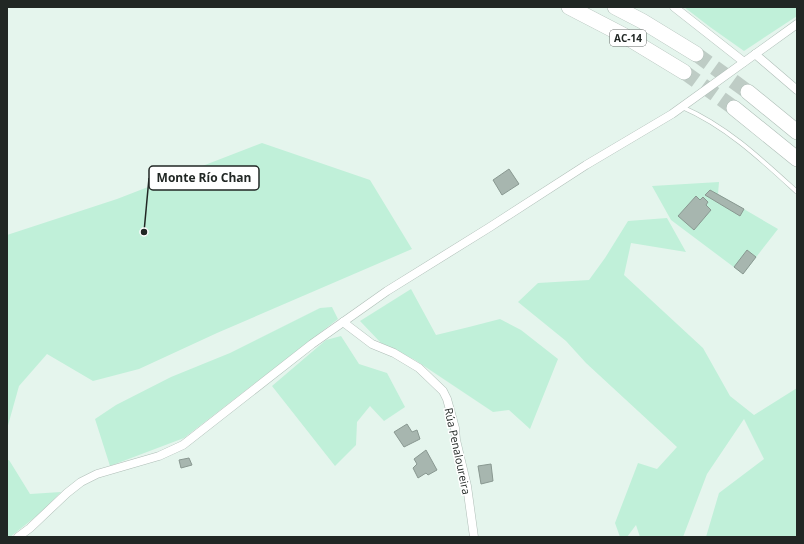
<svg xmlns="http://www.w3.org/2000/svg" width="804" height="544" font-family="'Open Sans',sans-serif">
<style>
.green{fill:#c0f0d9}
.building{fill:#a7b6af;stroke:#899891}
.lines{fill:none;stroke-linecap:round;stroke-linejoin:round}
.highway-tunnel{stroke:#beccc5;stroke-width:15;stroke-dasharray:15 8;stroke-linecap:butt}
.lane-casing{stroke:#afbeb7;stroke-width:5}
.street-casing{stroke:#afbeb7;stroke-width:9}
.highway-casing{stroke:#afbeb7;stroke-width:16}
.lane{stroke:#fff;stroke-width:4}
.street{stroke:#fff;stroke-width:8}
.highway{stroke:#fff;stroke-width:15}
.labels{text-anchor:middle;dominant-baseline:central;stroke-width:3;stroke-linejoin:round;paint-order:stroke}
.shield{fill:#fff;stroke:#646866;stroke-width:1}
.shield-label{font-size:10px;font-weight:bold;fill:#212724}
.street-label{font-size:11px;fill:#212724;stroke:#fff}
.leader{fill:none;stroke:#212724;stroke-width:1.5}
.callout-dot{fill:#212724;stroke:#fff;stroke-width:1.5}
.callout{fill:#fff;stroke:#212724;stroke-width:1.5}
.callout-label{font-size:12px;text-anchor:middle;font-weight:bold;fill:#212724}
</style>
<rect width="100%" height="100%" fill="#e5f5ed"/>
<!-- green -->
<g class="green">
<polygon points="684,7 797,7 797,16 744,51 710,27"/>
<polygon points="262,143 370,180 412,249 217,333 139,369 93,381 47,354 19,386 7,429 7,235 117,199"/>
<polygon points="719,182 718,194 778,229 743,274 671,220 652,186"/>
<polygon points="667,218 686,252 631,243 624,275 703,348 730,396 754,415 797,388 797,537 706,537 719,493 764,459 744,419 707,474 683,537 640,537 636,525 627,537 620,537 615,523 638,463 657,469 677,447 586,363 566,341 518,302 538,283 589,280 605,258 628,221"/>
<polygon points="411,289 436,335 469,327 500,319 521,330 558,359 530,429 509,410 493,412 415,360 381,343 360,321"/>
<polygon points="332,307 338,319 184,438 110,466 95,419 116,405 171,377 230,353 320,308"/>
<polygon points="341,336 359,364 387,373 405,407 384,421 370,406 357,422 356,445 335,466 272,386 326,340"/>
<polygon points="7,460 9,460 30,494 61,492 39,514 10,537 7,537"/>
</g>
<!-- building -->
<g class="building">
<polygon points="509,169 519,184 502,195 493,180"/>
<polygon points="710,190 744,209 740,216 705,195"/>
<polygon points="696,196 700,200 703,197 708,202 706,205 711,210 694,230 678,216"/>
<polygon points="747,250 756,257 743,274 734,267"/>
<polygon points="407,424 412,432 417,430 420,439 404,447 394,432"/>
<polygon points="426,450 437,470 428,475 426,473 418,478 413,468 417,464 414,459"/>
<polygon points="189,458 192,465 181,468 179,460"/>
<polygon points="491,464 493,481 481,484 478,466"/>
</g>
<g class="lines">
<!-- highway-tunnel -->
<g class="highway-tunnel">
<polyline points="696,54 748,92"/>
<polyline points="684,72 734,108"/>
</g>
<defs>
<path id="lane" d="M 682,107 C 726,126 761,159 797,192"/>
<g id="street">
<polyline points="674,7 744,62"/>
<polyline points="755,54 797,90"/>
<polyline points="343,322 372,344 394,353 419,368 443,391 447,399 455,428 456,440 467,486 474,537"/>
<polyline points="18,537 30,528 67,493 81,482 97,474 159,456 183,445 312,344 387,291 490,227 586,165 672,114 797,24"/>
</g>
<g id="highway">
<polyline points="569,7 623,35 684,72"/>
<polyline points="615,7 642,21 696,54"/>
<polyline points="748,92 797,132"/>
<polyline points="734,108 797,159"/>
</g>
</defs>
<!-- lane casing -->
<use href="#lane" class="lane-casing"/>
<!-- street casing -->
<use href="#street" class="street-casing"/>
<!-- highway casing -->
<use href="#highway" class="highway-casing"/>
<!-- lane -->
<use href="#lane" class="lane"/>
<!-- street -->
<use href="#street" class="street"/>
<!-- highway -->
<use href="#highway" class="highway"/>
</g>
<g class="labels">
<!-- shield labels -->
<rect class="shield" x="610" y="30" width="36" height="16" rx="3"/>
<g class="shield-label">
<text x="628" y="38">AC-14</text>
</g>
<!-- street labels -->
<g class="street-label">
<text transform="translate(458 451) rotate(78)">Rúa Penaloureira</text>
</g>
</g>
<!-- callouts -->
<path class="leader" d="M144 232L149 178"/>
<circle class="callout-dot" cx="144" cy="232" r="4"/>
<rect class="callout" x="149" y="166" width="110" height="24" rx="4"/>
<g class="callout-label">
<text x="204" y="182">Monte Río Chan</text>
</g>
<!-- border -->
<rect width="804" height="544" fill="none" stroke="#212724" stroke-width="16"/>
</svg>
